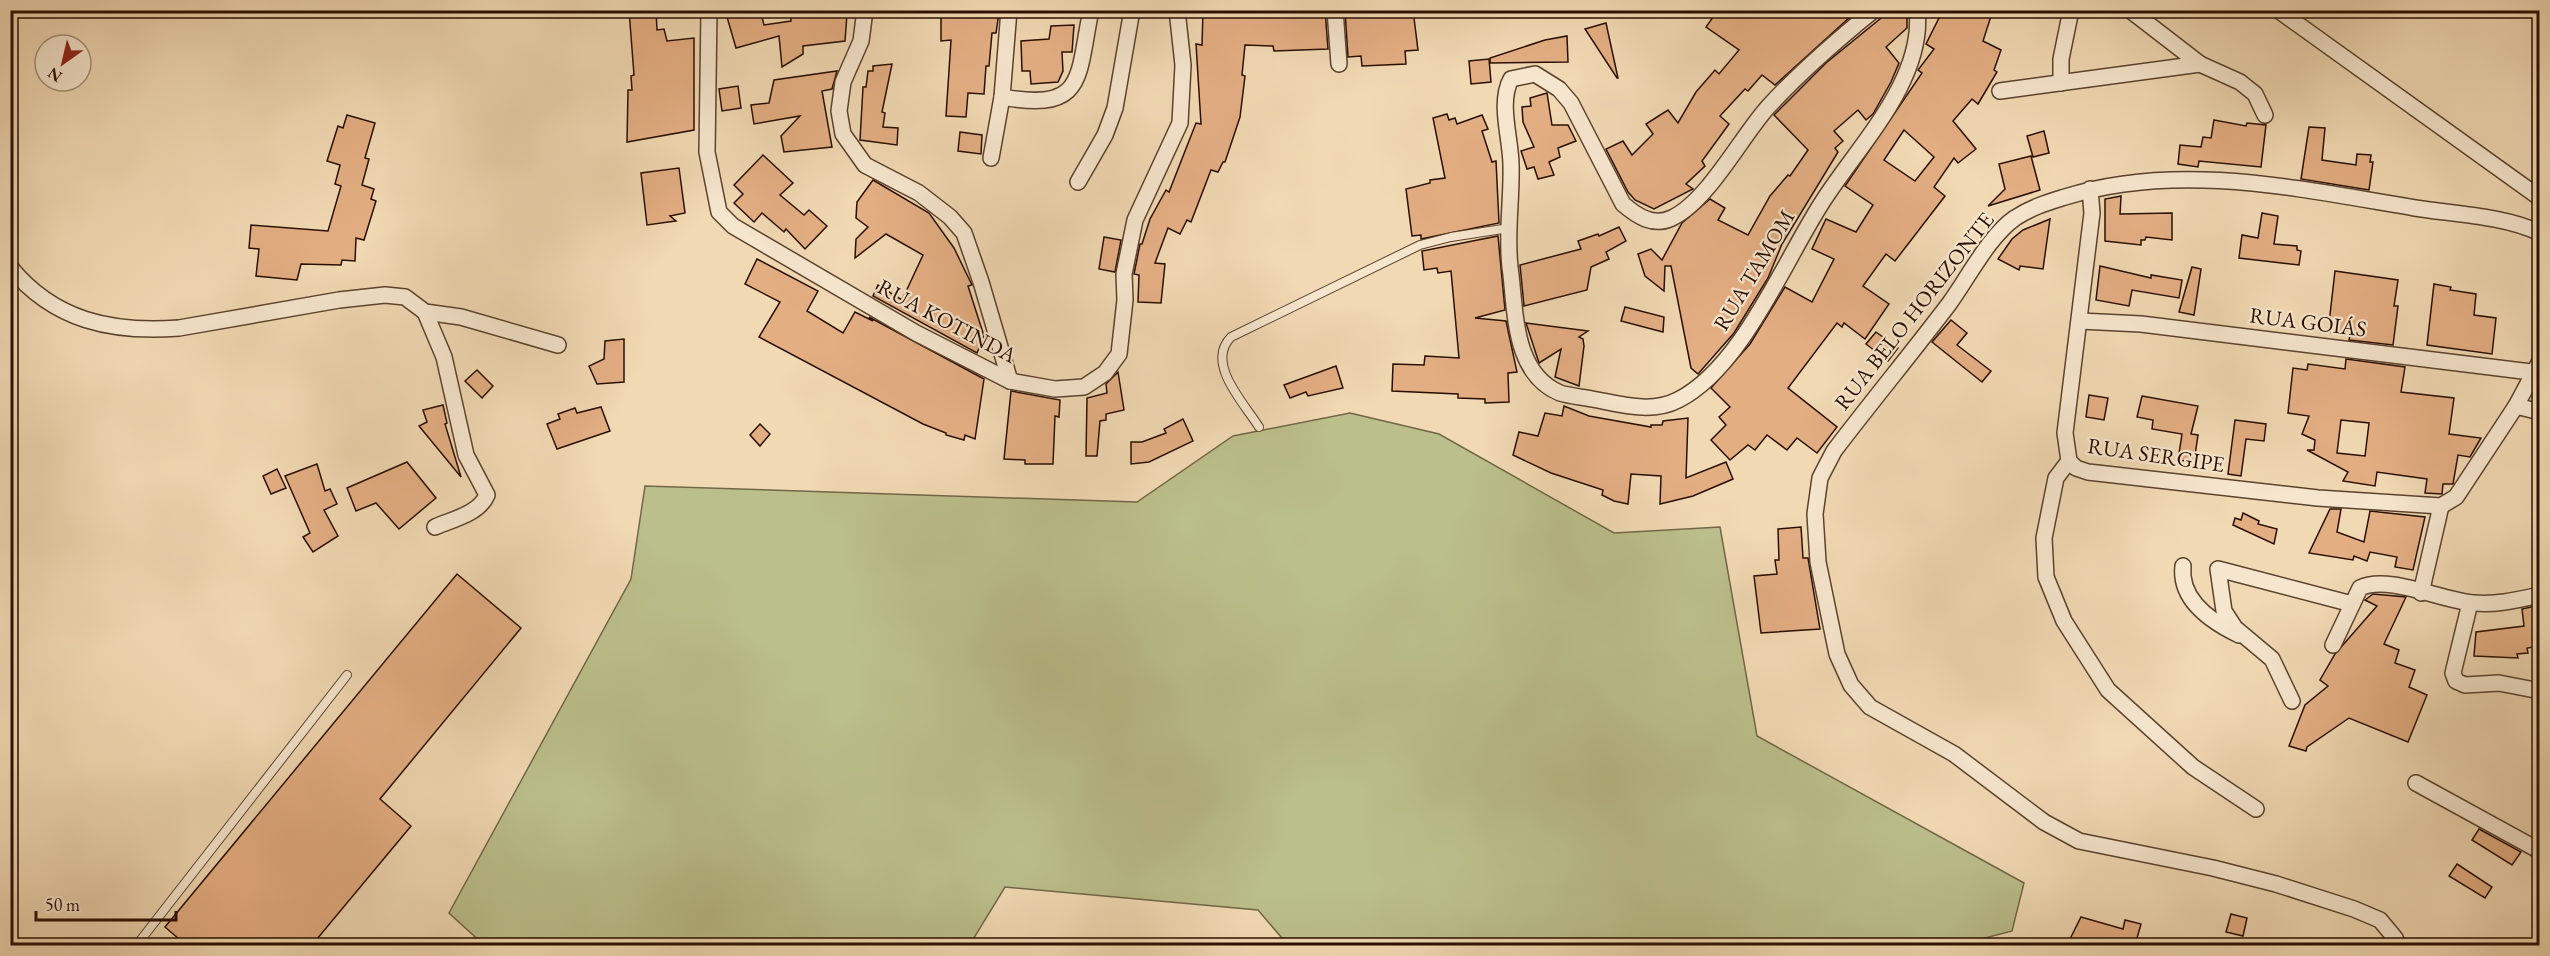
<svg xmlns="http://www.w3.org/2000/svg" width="2550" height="956" font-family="'EB Garamond',serif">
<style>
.green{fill:#bbbf8b;stroke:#726746;stroke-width:1.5}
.building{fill:#e4ae83;stroke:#290f00;stroke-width:1.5;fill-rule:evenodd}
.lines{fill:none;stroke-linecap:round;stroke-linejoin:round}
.service-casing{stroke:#5b422d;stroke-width:10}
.minor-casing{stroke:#5b422d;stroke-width:18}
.service{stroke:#f6e6ce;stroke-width:8}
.minor{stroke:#f6e6ce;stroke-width:15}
.labels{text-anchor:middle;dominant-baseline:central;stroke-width:4.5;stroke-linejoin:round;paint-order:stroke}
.street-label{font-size:22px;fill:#290f00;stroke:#f6e6ce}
</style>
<rect width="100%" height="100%" fill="#f1d9b3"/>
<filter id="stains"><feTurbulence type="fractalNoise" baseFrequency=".00333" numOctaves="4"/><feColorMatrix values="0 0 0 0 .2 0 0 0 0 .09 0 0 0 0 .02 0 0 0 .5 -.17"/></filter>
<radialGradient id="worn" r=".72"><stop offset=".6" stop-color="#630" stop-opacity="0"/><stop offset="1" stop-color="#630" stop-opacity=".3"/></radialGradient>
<!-- green -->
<polygon class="green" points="1350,413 1439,434 1614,533 1720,527 1757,736 2024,883 2012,931 1955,946 1288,945 1258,910 1005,887 969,946 484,945 449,913 631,579 645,486 1137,502 1233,436"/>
<!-- building -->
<g class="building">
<polygon points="629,10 656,10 657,30 664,29 667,41 694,38 694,130 627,142 628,90 632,90 631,76 634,75"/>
<polygon points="725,10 760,10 764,25 791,21 790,10 820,10 821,17 847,14 845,41 803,46 803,54 782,67 779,36 736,48"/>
<polygon points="941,10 999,12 996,33 992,33 989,66 986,66 984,94 968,93 966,117 946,116 951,40 941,41"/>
<polygon points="1325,10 1328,49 1274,51 1273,46 1245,45 1242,75 1245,76 1240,117 1225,162 1223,162 1218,172 1211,170 1191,222 1187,220 1180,234 1168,228 1155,263 1165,264 1161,303 1138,302 1139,275 1134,274 1140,244 1142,244 1150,219 1166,190 1169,192 1196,123 1201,124 1196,44 1202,45 1203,11"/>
<polygon points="1345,10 1413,10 1418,50 1405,51 1406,64 1362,66 1361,56 1348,57"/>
<polygon points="1718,10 1846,10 1850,17 1775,85 1762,75 1748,91 1745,89 1720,116 1729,124 1702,161 1705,166 1686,184 1693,189 1654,209 1635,200 1628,192 1606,149 1623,141 1632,155 1653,134 1646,124 1668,110 1678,123 1696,92 1715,70 1719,74 1739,50 1706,27"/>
<polygon points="1891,10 1907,10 1907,28 1886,47 1899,63 1891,82 1873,114 1866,120 1858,110 1834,131 1843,141 1835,148 1838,152 1782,244 1768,278 1734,333 1698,374 1691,368 1671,266 1665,266 1664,291 1645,276 1638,254 1651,249 1662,260 1682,223 1710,199 1725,208 1718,220 1748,235 1770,196 1788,175 1790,176 1808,150 1774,115 1826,63"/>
<path d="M 1943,10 L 1993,10 L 1983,41 L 2001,50 L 1994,70 L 1997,72 L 1978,104 L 1972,99 L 1953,121 L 1976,149 L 1958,163 L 1954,158 L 1934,187 L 1945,196 L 1895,261 L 1886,254 L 1863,286 L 1889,304 L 1865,339 L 1844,323 L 1842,327 L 1837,323 L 1788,388 L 1837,427 L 1817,453 L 1797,438 L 1787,450 L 1767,435 L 1755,450 L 1748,445 L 1730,460 L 1711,440 L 1726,425 L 1719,417 L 1730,407 L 1711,388 L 1750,344 L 1785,287 L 1812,302 L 1834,259 L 1812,249 L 1826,219 L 1856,232 L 1873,205 L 1845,186 L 1922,73 L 1918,70 L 1934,49 L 1926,44 ZM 1904,130 L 1934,157 L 1915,181 L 1884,160 Z"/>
<polygon points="1606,23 1618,78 1617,78 1585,29"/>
<polygon points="1074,25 1072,52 1062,52 1063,71 1058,82 1031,84 1030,71 1022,71 1021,41 1049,39 1051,26"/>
<polygon points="1567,36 1568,62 1490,63 1490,58 1545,40"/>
<polygon points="1489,59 1491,82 1471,84 1469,61"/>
<polygon points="892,64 882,112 885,113 883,127 898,128 897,145 860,140 863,87 866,87 868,71 873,71 873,66"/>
<polygon points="837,71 832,89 822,91 832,147 784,152 781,136 800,116 754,124 751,105 769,103 774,80"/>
<polygon points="738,86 741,108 722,111 719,89"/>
<polygon points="1547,93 1552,125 1568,125 1576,141 1558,148 1560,157 1549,162 1554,175 1538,179 1534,167 1527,169 1521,151 1534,147 1523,122 1522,107 1531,106 1530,98"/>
<polygon points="1447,114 1449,120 1455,118 1457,124 1482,115 1488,129 1482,131 1492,162 1496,161 1499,223 1421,239 1421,235 1412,236 1406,189 1430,183 1430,180 1445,178 1433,118"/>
<polygon points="347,115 375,123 365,158 369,159 362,185 374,189 371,199 376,201 364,240 356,238 355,261 342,260 341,265 301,264 297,280 256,276 259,249 249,248 251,225 328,231 341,186 335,184 340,165 327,161 338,126 343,128"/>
<polygon points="2214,120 2246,126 2247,123 2266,125 2261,167 2199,161 2198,167 2178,164 2180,145 2201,147 2203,137 2211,138"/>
<polygon points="2309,127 2325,128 2322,160 2356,165 2357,154 2371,155 2370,162 2373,162 2369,190 2301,179"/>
<polygon points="2044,131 2049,153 2033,157 2027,136"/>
<polygon points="960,132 982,135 981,154 958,151"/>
<polygon points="763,155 793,183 780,195 804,215 809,210 827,226 805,249 786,229 784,232 762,213 754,222 734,203 743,194 734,185"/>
<polygon points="2031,156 2040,190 1988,206 2005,189 1999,164"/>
<polygon points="679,168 685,213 670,216 676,221 647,225 641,173"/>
<polygon points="873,180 929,213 954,248 972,285 968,286 984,336 977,353 873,296 878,285 902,300 923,255 886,234 855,258 856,239 868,227 856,218 857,202"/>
<polygon points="2121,196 2120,214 2172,213 2172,240 2146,237 2145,240 2141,240 2141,245 2105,241 2105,199"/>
<polygon points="2262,213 2278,216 2274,244 2297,246 2297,250 2301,251 2299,265 2239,258 2242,235 2258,238"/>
<polygon points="2050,219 2043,269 2020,266 2019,270 1998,259 2012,239 2023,230"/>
<polygon points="1619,227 1626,241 1606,252 1609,259 1591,267 1587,290 1524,306 1520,265 1581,249 1578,241 1598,234 1599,236"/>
<polygon points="1498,236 1505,310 1475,318 1506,321 1517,372 1508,373 1509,402 1485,403 1485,399 1458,398 1458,394 1392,391 1393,364 1424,365 1425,356 1459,358 1451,271 1438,273 1437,268 1424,270 1422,251"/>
<polygon points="1104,237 1121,240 1115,272 1099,269"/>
<polygon points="757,259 818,291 807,311 843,333 855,312 873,321 869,317 984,379 975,439 965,435 964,440 946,435 946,433 923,424 759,337 780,302 745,284"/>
<polygon points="2100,266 2151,278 2151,275 2182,280 2179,298 2132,290 2129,306 2096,300"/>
<polygon points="2192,267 2201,269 2194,315 2179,312"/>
<polygon points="2335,271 2398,280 2394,306 2398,306 2393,345 2349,340 2350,335 2328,332"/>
<polygon points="2434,284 2451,287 2450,290 2476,294 2474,315 2496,318 2492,354 2427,345"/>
<polygon points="1625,307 1664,317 1663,332 1621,321"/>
<polygon points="1951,320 1967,333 1957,345 1991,371 1982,382 1932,342"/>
<polygon points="1526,323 1588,331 1579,337 1583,339 1584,346 1579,386 1555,377 1561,349 1539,363"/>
<polygon points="1876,332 1898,348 1888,361 1866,344"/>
<polygon points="624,339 624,382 597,384 589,366 604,359 605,341"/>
<path d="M 2346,359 L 2405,367 L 2401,392 L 2454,398 L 2449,434 L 2481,438 L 2470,457 L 2458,455 L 2453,484 L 2443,484 L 2442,494 L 2425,493 L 2427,479 L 2377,472 L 2375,486 L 2343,481 L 2348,472 L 2307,450 L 2314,450 L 2315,440 L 2302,434 L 2309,416 L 2288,413 L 2293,368 L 2307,370 L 2308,364 L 2345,369 ZM 2341,420 L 2369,423 L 2365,456 L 2337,453 Z"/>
<polygon points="1336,366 1343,388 1308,396 1306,392 1290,398 1284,385"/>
<polygon points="477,370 493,386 482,398 465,381"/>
<polygon points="1118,372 1124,410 1106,414 1106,420 1100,421 1097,456 1086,456 1087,398 1107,393 1106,384"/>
<polygon points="1011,391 1060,400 1059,417 1055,416 1053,464 1025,464 1025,460 1004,459"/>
<polygon points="2089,395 2108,398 2104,420 2086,417"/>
<polygon points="2142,396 2198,406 2191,434 2198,435 2194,462 2178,460 2182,434 2152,429 2153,420 2137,417"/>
<polygon points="443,405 447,423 445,424 461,477 419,426 427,422 423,410"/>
<polygon points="1564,406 1589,416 1651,427 1651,425 1662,425 1663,421 1688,418 1686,478 1726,462 1733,479 1693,496 1660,504 1661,476 1631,474 1628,504 1614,501 1602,495 1603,490 1551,473 1513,455 1519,432 1538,436 1545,413 1562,416"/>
<polygon points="601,407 610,431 557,449 547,424 560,419 558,414 575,408 577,413"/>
<polygon points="1183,419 1193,441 1149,462 1131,464 1131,442 1142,442 1166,433 1164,429"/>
<polygon points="2235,420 2266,424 2264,441 2246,439 2241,476 2228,474"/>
<polygon points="760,424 770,434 760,446 750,435"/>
<polygon points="407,462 436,498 399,529 376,503 356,511 347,488"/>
<polygon points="317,464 325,491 330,489 337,504 324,510 338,536 313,552 303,537 310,533 285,476"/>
<polygon points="277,469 286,488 271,494 263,476"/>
<polygon points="2330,509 2341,509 2337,532 2364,542 2370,511 2425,517 2413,570 2395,567 2397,557 2370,552 2367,561 2354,556 2353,560 2309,553"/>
<polygon points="2243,513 2259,521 2258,524 2277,529 2274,544 2233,525 2235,518 2241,520"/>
<polygon points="1801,527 1803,558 1808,558 1820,629 1761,633 1754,576 1777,574 1775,560 1779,560 1778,529"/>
<polygon points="457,574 521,628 380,799 411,826 312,945 186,945 165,927"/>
<polygon points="2373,594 2406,597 2384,644 2399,650 2395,663 2415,670 2409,687 2427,695 2408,742 2349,718 2307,747 2306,751 2289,746 2305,705 2328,686 2320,680 2335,654 2377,606 2365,600"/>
<polygon points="2540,605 2540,646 2527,648 2528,653 2517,654 2518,658 2474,656 2476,632 2524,626 2522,609"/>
<polygon points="2479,829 2521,852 2512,865 2472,840"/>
<polygon points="2457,864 2492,887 2485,898 2449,876"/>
<polygon points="2231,914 2247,918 2243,936 2226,932"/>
<polygon points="2081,917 2123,929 2125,920 2141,924 2135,945 2067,945"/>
</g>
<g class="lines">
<defs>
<g id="service">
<path d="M 1259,427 C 1244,403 1205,363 1231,337 L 1420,245 L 1451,237 L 1509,228"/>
<polyline points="10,809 12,809"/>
<polyline points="136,946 347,675"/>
</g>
<g id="minor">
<polyline points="709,10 707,152 719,212 733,226 916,333 1010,381 1055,389 1084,387 1105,373 1119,354 1125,300 1124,274 1135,220 1180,123 1183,65 1177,10"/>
<polyline points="865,10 861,41 843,82 839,111 843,134 865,165 919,193 950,217 964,233 981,282 1010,381"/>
<path d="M 1009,10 L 1002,97 C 1086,112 1077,78 1091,10"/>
<polyline points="1335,10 1339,64"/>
<path d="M 1874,10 C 1837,40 1801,71 1768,107 C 1741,137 1708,201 1672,218 C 1653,227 1637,216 1623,204 L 1571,103 L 1559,89 L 1535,74 L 1511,79 C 1498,103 1511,139 1511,165 C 1512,199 1506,233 1510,267 C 1516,309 1512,373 1560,393 C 1570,396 1582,397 1592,399 C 1620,404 1651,414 1678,400 C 1742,368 1785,259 1823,201 C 1858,146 1925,80 1917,10"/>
<polyline points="2278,10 2540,198"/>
<polyline points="2200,64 2240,82 2255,94 2265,115"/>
<polyline points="2061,83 2061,59 2071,10"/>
<polyline points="2000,91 2200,64 2130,10"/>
<polyline points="991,158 1002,97"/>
<polyline points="1078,182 1105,135 1115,108 1132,10"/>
<polyline points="2090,189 2092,213 2065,433 2069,461 2076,468 2088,472 2318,498 2441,506 2456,497 2516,406 2540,361"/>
<path d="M 10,267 C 54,321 112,333 179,328 L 339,300 L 385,295 L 405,297 L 425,312 L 461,317 L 558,345"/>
<path d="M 425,312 L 444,357 L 466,455 L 487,495 C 479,514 453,519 435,527"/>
<polyline points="2080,321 2141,324 2531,372"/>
<polyline points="2516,406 2540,412"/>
<polyline points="2069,461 2056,478 2044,538 2046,577 2064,621 2108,690 2193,767 2256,809"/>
<path d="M 2183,566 C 2179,600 2212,622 2239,635"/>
<polyline points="2421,593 2441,506"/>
<polyline points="2470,603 2453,673 2456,681 2465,685 2499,683 2540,691"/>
<path d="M 2333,645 L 2360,588 C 2388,574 2442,601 2474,603 C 2497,605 2517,600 2540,595"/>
<polyline points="2292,701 2272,659 2235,628 2224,611 2218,569 2352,604"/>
<polyline points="2416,783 2540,851"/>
<path d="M 2398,946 L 2395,938 L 2380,920 L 2354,909 L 2276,884 L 2213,868 L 2079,841 L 2044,822 L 1954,754 L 1870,707 L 1851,685 L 1837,654 L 1818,562 L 1815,514 L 1820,478 L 1834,451 C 1872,401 1911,354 1949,304 C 1968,278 1989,236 2015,218 C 2032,207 2046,203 2065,197 C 2178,161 2300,189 2415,208 C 2453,214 2505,216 2540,233"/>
</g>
</defs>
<!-- service casing -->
<use href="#service" class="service-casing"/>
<!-- minor casing -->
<use href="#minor" class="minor-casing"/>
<!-- service -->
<use href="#service" class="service"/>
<!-- minor -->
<use href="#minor" class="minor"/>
</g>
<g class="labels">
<!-- street labels -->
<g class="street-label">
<text transform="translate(1754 270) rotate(-59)">RUA TAMOM</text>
<text transform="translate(1914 311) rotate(-52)">RUA BELO HORIZONTE</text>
<text transform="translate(947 321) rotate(28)">RUA KOTINDA</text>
<text transform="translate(2308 322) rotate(7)">RUA GOIÁS</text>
<text transform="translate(2156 455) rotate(8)">RUA SERGIPE</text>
</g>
</g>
<!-- margin -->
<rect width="2550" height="956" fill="none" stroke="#f1d9b3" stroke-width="36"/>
<rect x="12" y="12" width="2526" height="932" fill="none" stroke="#290f00" stroke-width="3"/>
<rect x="18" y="18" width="2514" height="920" fill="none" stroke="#290f00" stroke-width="1.5"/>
<!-- north arrow -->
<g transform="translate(63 63) rotate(214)"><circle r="28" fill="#f6e6ce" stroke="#a4907c" stroke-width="1.5"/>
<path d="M0-4.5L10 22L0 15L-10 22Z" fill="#8f2418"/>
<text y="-9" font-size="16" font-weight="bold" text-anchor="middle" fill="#290f00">N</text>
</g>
<!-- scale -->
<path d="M36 911v9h140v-9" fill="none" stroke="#290f00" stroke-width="3"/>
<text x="45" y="911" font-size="18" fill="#290f00" stroke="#f6e6ce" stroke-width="4.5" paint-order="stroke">50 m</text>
<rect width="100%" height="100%" filter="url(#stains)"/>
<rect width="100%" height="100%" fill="url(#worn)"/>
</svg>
